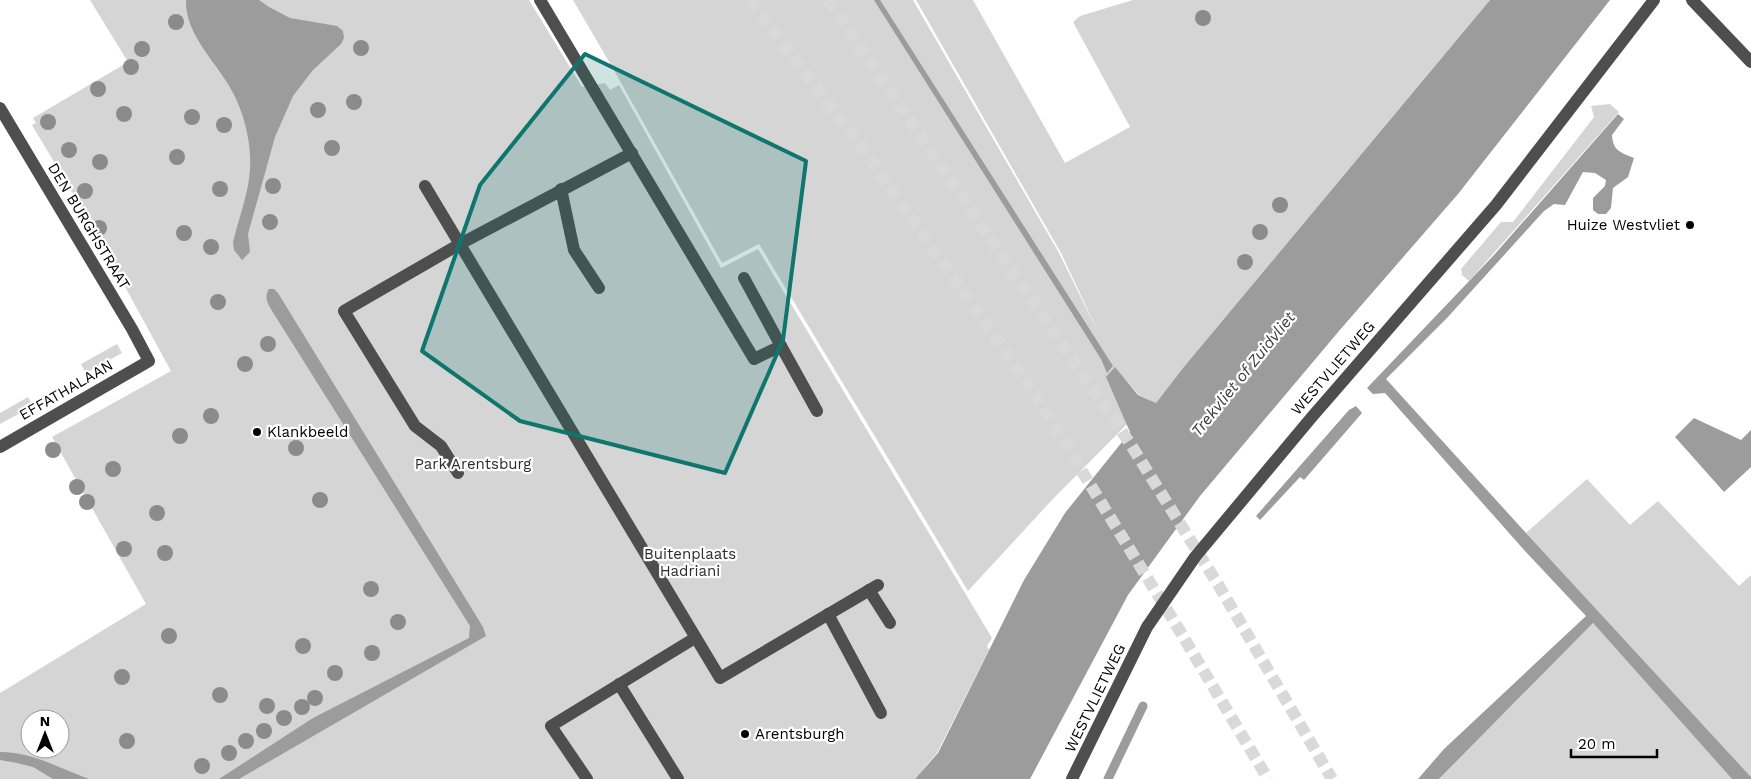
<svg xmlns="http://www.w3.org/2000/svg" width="1751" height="779" font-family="'Work Sans',sans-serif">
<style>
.green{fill:#d5d5d5;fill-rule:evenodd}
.water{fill:#9c9c9c}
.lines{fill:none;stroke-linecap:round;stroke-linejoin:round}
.stream{stroke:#9c9c9c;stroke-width:9}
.major-tunnel{stroke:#d9d9d9;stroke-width:12;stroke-dasharray:12 6;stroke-linecap:butt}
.minor{stroke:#4e4e4e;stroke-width:12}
.tree{fill:#8b8b8b}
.marked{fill:#0f766e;fill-opacity:0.2;stroke:#0f766e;stroke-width:4;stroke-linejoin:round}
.poi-dot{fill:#000;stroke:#fff;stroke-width:2}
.labels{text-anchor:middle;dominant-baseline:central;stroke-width:4.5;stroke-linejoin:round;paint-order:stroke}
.poi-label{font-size:15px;fill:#000;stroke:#fff;text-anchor:start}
.street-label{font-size:15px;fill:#000;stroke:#fff}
.park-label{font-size:15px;fill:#2c2c2c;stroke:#fff}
.water-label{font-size:16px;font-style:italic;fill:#3d3d3d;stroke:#fff}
</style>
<rect width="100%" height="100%" fill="#fff"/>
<!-- green -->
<g class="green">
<path d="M 90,0 L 529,0 L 582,87 L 605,83 L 610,90 L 619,85 L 721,268 L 758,249 L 992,638 L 987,646 L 989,650 L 937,753 L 915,779 L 0,779 L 0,693 L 146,604 L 52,437 L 171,371 L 87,217 L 32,125 L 36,123 L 33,118 L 128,62 ZM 30,719 L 60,719 L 60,749 L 30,749 Z"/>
<polygon points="573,0 913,0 1059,253 1100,336 1061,253 916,0 973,0 1065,163 1130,127 1073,22 1080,16 1133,0 1490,0 1183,368 1156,403 1139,395 1115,368 1137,414 1050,502 968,591 759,244 722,263 615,72"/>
<polygon points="1610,104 1619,112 1469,281 1462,275 1461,269 1501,222 1513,222 1594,117 1591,106"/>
<polygon points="117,344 122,353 86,373 81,364"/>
<polygon points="28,397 33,406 0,424 0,413"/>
<polygon points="1587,479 1630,525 1658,501 1739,586 1751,575 1751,777 1526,533"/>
<polygon points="1593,623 1732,779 1439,779"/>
</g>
<!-- water -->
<g class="water">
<path d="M 186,0 L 259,0 L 269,7 L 290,18 L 337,26 L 343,31 L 344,38 L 341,44 L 313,70 L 293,96 L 275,137 L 248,234 L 250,252 L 242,260 L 234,250 L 233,242 C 238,221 246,200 249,179 C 254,147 244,108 226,81 C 210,56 185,31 186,0 Z"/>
<polygon points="874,0 880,0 1113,366 1107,373 1101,359"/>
<polygon points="1490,0 1610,0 1458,194 1339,331 1200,496 1128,595 1030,779 915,779 938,753 1024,580 1065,513 1130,432 1106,377 1115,367 1138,395 1156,403 1183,368"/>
<path d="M 1618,114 L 1624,119 L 1612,135 C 1613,151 1620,152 1634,158 L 1628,177 L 1613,188 L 1611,208 L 1606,214 L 1598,214 L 1593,210 L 1593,198 L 1605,186 L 1606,180 L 1595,173 L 1583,172 L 1565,205 L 1554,204 L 1544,211 L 1447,318 L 1386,379 L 1526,533 L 1751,777 L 1751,779 L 1732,779 L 1593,623 L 1439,779 L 1418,779 L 1444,749 L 1586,616 L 1525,551 L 1385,393 L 1373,394 L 1367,388 L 1494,255 Z"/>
<path d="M 269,289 L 274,289 L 278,293 L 483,627 L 486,636 L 239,779 L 219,779 L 313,718 L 469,638 L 470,626 L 274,314 C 269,306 263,298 269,289 Z"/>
<polygon points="1356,406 1362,413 1304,480 1300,477 1260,520 1256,516 1349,410"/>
<polygon points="1694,418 1741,440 1751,430 1751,467 1724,492 1675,437"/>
<path d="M 0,752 C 32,752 59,768 89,779 L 53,779 L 33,767 L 17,763 L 0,760 Z"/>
</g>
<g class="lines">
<!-- stream -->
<polyline class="stream" points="1108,779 1143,706"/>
<!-- major-tunnel -->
<g class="major-tunnel">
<polyline points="750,0 871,160 1034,393 1178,628 1268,779"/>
<polyline points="828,0 1131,445 1219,586 1332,779"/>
</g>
<!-- minor -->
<g class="minor">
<polyline points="540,0 754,359 781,346 817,411"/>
<polyline points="1692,0 1751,62"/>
<polyline points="0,108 132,329 149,361 0,447"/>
<polyline points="425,186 720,678 878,585"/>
<polyline points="561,189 574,250 599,288"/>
<polyline points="744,278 781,346"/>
<polyline points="458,473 441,446 415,426 344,311 460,244 632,153"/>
<polyline points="869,590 890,623"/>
<polyline points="828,614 881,713"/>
<polyline points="619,684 678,779"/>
<polyline points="587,779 551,726 695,638"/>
<polyline points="1072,779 1147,627 1195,557 1311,418 1496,205 1654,0"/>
</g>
</g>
<!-- trees -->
<g class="tree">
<circle cx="1203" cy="18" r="8"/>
<circle cx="176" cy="22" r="8"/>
<circle cx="361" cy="48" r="8"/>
<circle cx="142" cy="49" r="8"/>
<circle cx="131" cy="67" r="8"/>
<circle cx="98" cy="89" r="8"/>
<circle cx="354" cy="102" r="8"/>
<circle cx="318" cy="110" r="8"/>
<circle cx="124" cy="114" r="8"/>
<circle cx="192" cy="117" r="8"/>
<circle cx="48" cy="122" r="8"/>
<circle cx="224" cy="125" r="8"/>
<circle cx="332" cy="148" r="8"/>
<circle cx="69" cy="150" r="8"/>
<circle cx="177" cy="157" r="8"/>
<circle cx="100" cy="162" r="8"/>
<circle cx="273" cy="186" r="8"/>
<circle cx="220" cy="189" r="8"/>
<circle cx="85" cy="191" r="8"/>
<circle cx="1280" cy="205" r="8"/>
<circle cx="270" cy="222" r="8"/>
<circle cx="99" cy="228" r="8"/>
<circle cx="1260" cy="232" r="8"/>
<circle cx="184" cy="233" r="8"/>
<circle cx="211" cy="247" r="8"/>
<circle cx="1245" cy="262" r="8"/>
<circle cx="218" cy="302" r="8"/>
<circle cx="268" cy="344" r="8"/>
<circle cx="245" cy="364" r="8"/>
<circle cx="211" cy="416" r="8"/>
<circle cx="180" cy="436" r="8"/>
<circle cx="296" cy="448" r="8"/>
<circle cx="53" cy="450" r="8"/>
<circle cx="113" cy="469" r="8"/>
<circle cx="77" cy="487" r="8"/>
<circle cx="320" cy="500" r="8"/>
<circle cx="87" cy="502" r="8"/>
<circle cx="157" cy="513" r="8"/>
<circle cx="124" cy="549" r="8"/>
<circle cx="165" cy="553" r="8"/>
<circle cx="371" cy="589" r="8"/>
<circle cx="398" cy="622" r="8"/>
<circle cx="169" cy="636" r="8"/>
<circle cx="303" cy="646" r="8"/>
<circle cx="372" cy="653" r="8"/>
<circle cx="335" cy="673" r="8"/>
<circle cx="122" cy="677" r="8"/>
<circle cx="220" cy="695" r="8"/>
<circle cx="315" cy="698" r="8"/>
<circle cx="267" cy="706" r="8"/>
<circle cx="302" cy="707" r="8"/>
<circle cx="284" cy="718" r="8"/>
<circle cx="264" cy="731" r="8"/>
<circle cx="127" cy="741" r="8"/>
<circle cx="246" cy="741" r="8"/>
<circle cx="229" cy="753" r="8"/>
<circle cx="202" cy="766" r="8"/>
</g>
<!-- marked area -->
<path class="marked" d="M 585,54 L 806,161 L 783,340 L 725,473 L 520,421 L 422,351 L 480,185 Z"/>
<!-- markers -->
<g class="poi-dot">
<circle cx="1690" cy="225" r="5"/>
<circle cx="257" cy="432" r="5"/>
<circle cx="745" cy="734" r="5"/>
</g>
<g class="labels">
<!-- poi labels -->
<g class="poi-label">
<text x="1680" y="225" text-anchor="end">Huize Westvliet</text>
<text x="267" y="432">Klankbeeld</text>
<text x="755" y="734">Arentsburgh</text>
</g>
<!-- street labels -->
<g class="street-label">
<text transform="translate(89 226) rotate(59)">DEN BURGHSTRAAT</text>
<text transform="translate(1333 368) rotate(-49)">WESTVLIETWEG</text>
<text transform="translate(66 390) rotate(-30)">EFFATHALAAN</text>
<text transform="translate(1095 698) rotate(-64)">WESTVLIETWEG</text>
</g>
<!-- park labels -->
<g class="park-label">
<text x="473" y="464">Park Arentsburg</text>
<text x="690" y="554">Buitenplaats<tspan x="690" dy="17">Hadriani</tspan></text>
</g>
<!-- water labels -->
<g class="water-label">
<text transform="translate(1243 374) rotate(-51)">Trekvliet of Zuidvliet</text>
</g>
</g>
<!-- north arrow -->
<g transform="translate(45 734)"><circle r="24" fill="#ffffff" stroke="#999999"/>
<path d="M0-4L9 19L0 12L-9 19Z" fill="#000000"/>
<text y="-8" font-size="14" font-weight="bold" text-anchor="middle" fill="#000000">N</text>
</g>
<!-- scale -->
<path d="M1571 749v8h86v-8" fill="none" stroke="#000000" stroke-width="2.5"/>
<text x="1578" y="749" font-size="15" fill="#000000" stroke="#ffffff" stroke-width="4" paint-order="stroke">20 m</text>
</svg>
